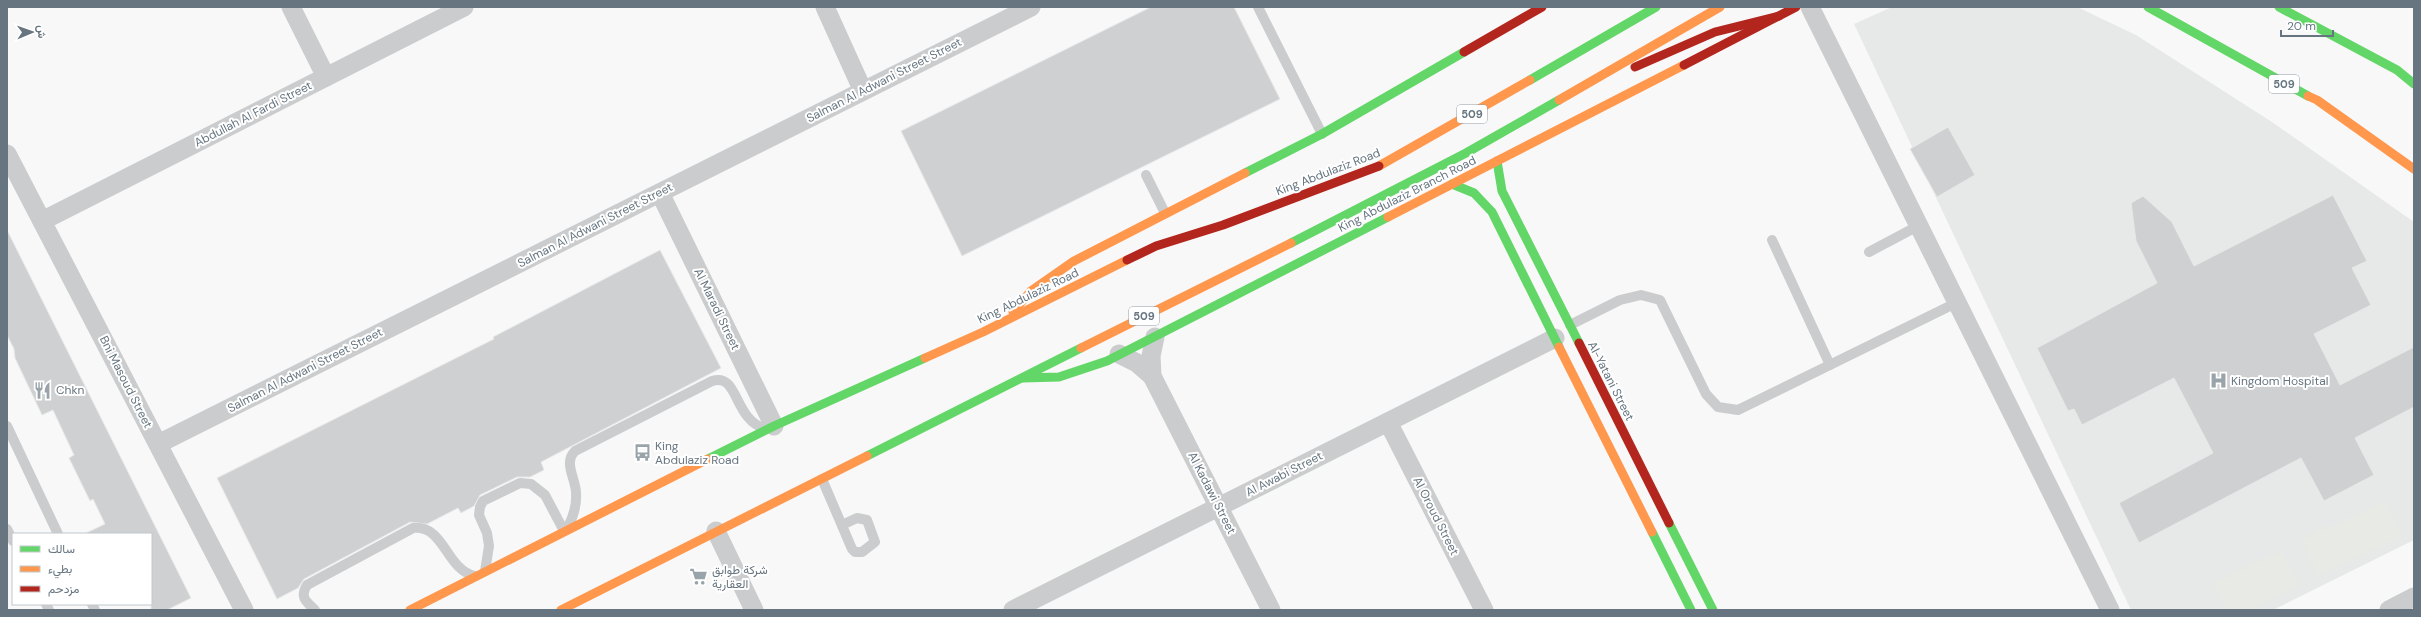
<svg xmlns="http://www.w3.org/2000/svg" width="2421" height="617" font-family="'DM Sans',Vazirmatn,sans-serif">
<style>
.built{fill:#e7e8e8}
.green{fill:#e7eae5}
.building{fill:#cfd0d1;stroke:#e8e8e8}
.lines{fill:none;stroke-linecap:round;stroke-linejoin:round}
.lane{stroke:#cbcccd;stroke-width:10}
.street{stroke:#cbcccd;stroke-width:19}
.fast{stroke:#63d668;stroke-width:9}
.slow{stroke:#ff974d;stroke-width:9}
.jam{stroke:#b3261e;stroke-width:9}
.labels{text-anchor:middle;dominant-baseline:central;stroke-width:4;stroke-linejoin:round;paint-order:stroke}
.shield{fill:#fff;stroke:#949ea6;stroke-width:1}
.shield-label{font-size:11px;font-weight:bold;fill:#667580}
.street-label{font-size:12px;fill:#667580;stroke:#fff}
.poi-label{font-size:12px;fill:#667580;stroke:#fff;text-anchor:start}
</style>
<rect width="100%" height="100%" fill="#f8f8f8"/>
<!-- built -->
<polygon class="built" points="1892,7 2077,7 2136,35 2272,122 2414,222 2414,540 2273,610 2131,610 1854,24"/>
<!-- green -->
<g class="green">
<polygon points="2385,501 2402,536 2318,576 2302,540"/>
<polygon points="2282,551 2298,585 2248,610 2227,610 2214,583"/>
</g>
<!-- building -->
<g class="building">
<polygon points="1151,7 1234,7 1280,99 962,256 901,131"/>
<polygon points="1948,127 1975,175 1937,197 1910,149"/>
<polygon points="2333,195 2367,261 2352,268 2371,305 2314,334 2340,385 2414,347 2414,407 2355,438 2374,475 2324,501 2301,458 2139,543 2119,503 2213,453 2174,378 2082,425 2074,409 2068,411 2037,348 2157,283 2136,241 2131,203 2143,196 2172,222 2194,266"/>
<polygon points="7,230 191,598 167,610 151,610 151,534 84,534 105,524 93,499 90,501 69,458 74,455 53,410 42,415 15,358 14,349 7,335"/>
<polygon points="660,250 721,368 541,462 544,470 530,477 517,477 480,495 474,506 461,513 458,508 427,524 410,522 304,579 298,588 277,599 217,478 494,339 493,337"/>
</g>
<g class="lines">
<!-- lane -->
<g class="lane">
<polyline points="1258,7 1322,134"/>
<polyline points="1146,175 1165,213"/>
<polyline points="1772,240 1830,365"/>
<polyline points="1869,252 1918,226"/>
<polyline points="1570,325 1620,300 1641,295 1660,300 1706,394 1718,407 1738,410 1956,303"/>
<polyline points="7,426 58,534"/>
<polyline points="822,479 852,549 855,552 862,552 875,542 867,520 857,518 842,525"/>
<path d="M 568,527 C 573,517 577,505 576,493 C 576,479 563,463 575,451 L 712,381 C 739,372 733,420 766,429"/>
<polyline points="7,529 13,541"/>
<polyline points="485,571 489,546 487,533 479,515 480,507 483,501 520,483 531,484 545,495 564,531"/>
<polyline points="46,604 49,610"/>
<polyline points="92,604 95,610"/>
<path d="M 315,610 C 307,602 299,598 307,585 L 413,528 C 445,525 445,569 475,576"/>
</g>
<!-- street -->
<g class="street">
<polyline points="291,7 326,77"/>
<polyline points="825,7 863,91"/>
<polyline points="1810,7 2110,610"/>
<polyline points="7,154 244,610"/>
<polyline points="660,193 774,426"/>
<polyline points="42,221 464,7"/>
<polyline points="1155,337 1151,356 1152,376 1271,610"/>
<polyline points="1119,354 1137,363 1152,376"/>
<polyline points="1388,422 1484,610"/>
<polyline points="158,444 1031,7"/>
<polyline points="716,531 754,610"/>
<polyline points="1013,610 1555,338"/>
<polyline points="2389,610 2414,597"/>
</g>
<!-- fast -->
<g class="fast">
<polyline points="2148,7 2308,96"/>
<polyline points="2279,7 2397,70 2414,84"/>
<polyline points="1530,80 1656,7"/>
<polyline points="1497,161 1502,191 1579,343"/>
<polyline points="1245,173 1322,134 1464,52"/>
<polyline points="1452,184 1474,193 1492,212 1559,347"/>
<polyline points="1291,243 1466,153 1559,100"/>
<polyline points="1023,378 1059,377 1107,361 1388,217"/>
<polyline points="867,456 1081,348"/>
<polyline points="708,459 774,426 925,358"/>
<polyline points="1669,523 1713,610"/>
<polyline points="1652,532 1691,610"/>
</g>
<!-- slow -->
<g class="slow">
<polyline points="2308,96 2317,100 2414,169"/>
<polyline points="1559,100 1720,7"/>
<polyline points="1379,166 1530,80"/>
<polyline points="1388,217 1684,65"/>
<polyline points="1013,312 1031,291 1074,261 1245,173"/>
<polyline points="1559,347 1652,532"/>
<polyline points="1081,348 1291,243"/>
<polyline points="925,358 983,332 1127,260"/>
<polyline points="410,610 708,459"/>
<polyline points="561,610 867,456"/>
</g>
<!-- jam -->
<g class="jam">
<polyline points="1464,52 1542,7"/>
<polyline points="1684,65 1796,7"/>
<polyline points="1635,67 1715,32 1779,16"/>
<polyline points="1127,260 1156,246 1223,225 1379,166"/>
<polyline points="1579,343 1669,523"/>
</g>
</g>
<!-- icons -->
<defs>
<symbol id="hospital-bare" viewBox="-9 -9 18 18"><path d="M-5-5h3v3.5h4V-5h3V5h-3V1.5h-4V5h-3Z" fill="#99a3aa" stroke="#fff" stroke-width="2.5" paint-order="stroke"/></symbol>
<symbol id="restaurant-bare" viewBox="-9 -9 18 18"><path d="M-5-6h1v4h1v-4h1v4h1v-4h1v5L-1.5 .5V6h-2V.5L-5-1ZM5-6V6H3V1.5H1.5Q1.5-4 5-6Z" fill="#99a3aa" stroke="#fff" stroke-width="2.5" paint-order="stroke"/></symbol>
<symbol id="bus-bare" viewBox="-9 -9 18 18"><path d="M-5-6H5V4H4V6H2V4H-2V6H-4V4H-5ZM-3.5-4V0h7V-4ZM-3.5 1.2v1.5H-2V1.2ZM2 1.2v1.5H3.5V1.2Z" fill="#99a3aa" stroke="#fff" stroke-width="2.5" paint-order="stroke"/></symbol>
<symbol id="supermarket-bare" viewBox="-9 -9 18 18"><path d="M-6-5.5h2.5l.6 2H6L4.5 2H-2.5L-4.4-4H-6ZM-1.5 3.2a1.3 1.3 0 1 0 .1 0ZM3 3.2a1.3 1.3 0 1 0 .1 0Z" fill="#99a3aa" stroke="#fff" stroke-width="2.5" paint-order="stroke"/></symbol>
</defs>
<g fill-rule="evenodd">
<use href="#hospital-bare" x="2206" y="368" width="25" height="25"/>
<use href="#restaurant-bare" x="30" y="378" width="25" height="25"/>
<use href="#bus-bare" x="630" y="440" width="25" height="25"/>
<use href="#supermarket-bare" x="686" y="564" width="25" height="25"/>
</g>
<g class="labels">
<!-- shield labels -->
<g class="shield">
<rect x="2269" y="75" width="30" height="18" rx="3"/>
<rect x="1457" y="105" width="30" height="18" rx="3"/>
<rect x="1129" y="307" width="30" height="18" rx="3"/>
</g>
<g class="shield-label">
<text x="2284" y="84">509</text>
<text x="1472" y="114">509</text>
<text x="1144" y="316">509</text>
</g>
<!-- street labels -->
<g class="street-label">
<text transform="translate(884 80) rotate(-27)">Salman Al Adwani Street Street</text>
<text transform="translate(253 114) rotate(-27)">Abdullah Al Fardi Street</text>
<text transform="translate(1328 172) rotate(-21)">King Abdulaziz Road</text>
<text transform="translate(1407 194) rotate(-27)">King Abdulaziz Branch Road</text>
<text transform="translate(595 225) rotate(-27)">Salman Al Adwani Street Street</text>
<text transform="translate(1028 296) rotate(-26)">King Abdulaziz Road</text>
<text transform="translate(717 309) rotate(64)">Al Maradi Street</text>
<text transform="translate(305 370) rotate(-27)">Salman Al Adwani Street Street</text>
<text transform="translate(1611 381) rotate(63)">Al-Yatani Street</text>
<text transform="translate(126 382) rotate(63)">Bni Masoud Street</text>
<text transform="translate(1284 474) rotate(-27)">Al Awabi Street</text>
<text transform="translate(1212 493) rotate(63)">Al Kadawi Street</text>
<text transform="translate(1436 516) rotate(63)">Al Oroud Street</text>
</g>
<!-- poi labels -->
<g class="poi-label">
<text x="2231" y="381">Kingdom Hospital</text>
<text x="56" y="390">Chkn</text>
<text x="655" y="446">King<tspan x="655" dy="14">Abdulaziz Road</tspan></text>
<text x="712" y="570">شركة طوابق<tspan x="712" dy="14">العقارية</tspan></text>
</g>
</g>
<!-- border -->
<rect width="2421" height="617" fill="none" stroke="#667580" stroke-width="16"/>
<!-- legend -->
<rect x="12" y="533" width="140" height="72" fill="#ffffff" stroke="#c2c8cc"/>
<rect x="20" y="546" width="20" height="6" fill="#63d668" stroke="#c2c8cc"/>
<text x="48" y="553" font-size="12" fill="#667580">سالك</text>
<rect x="20" y="566" width="20" height="6" fill="#ff974d" stroke="#c2c8cc"/>
<text x="48" y="573" font-size="12" fill="#667580">بطيء</text>
<rect x="20" y="586" width="20" height="6" fill="#b3261e" stroke="#c2c8cc"/>
<text x="48" y="593" font-size="12" fill="#667580">مزدحم</text>
<!-- north arrow -->
<g transform="translate(32 32) rotate(88)" stroke="#ffffff" stroke-width="3" paint-order="stroke">
<path d="M0-3L7 15L0 10L-7 15Z" fill="#667580"/>
<text y="-6" font-size="11" font-weight="bold" text-anchor="middle" fill="#667580">ش</text>
</g>
<!-- scale -->
<path d="M2281 30v6h52v-6" fill="none" stroke="#667580" stroke-width="2"/>
<text x="2287" y="30" font-size="12" fill="#667580" stroke="#ffffff" stroke-width="3" paint-order="stroke">20 m</text>
</svg>
